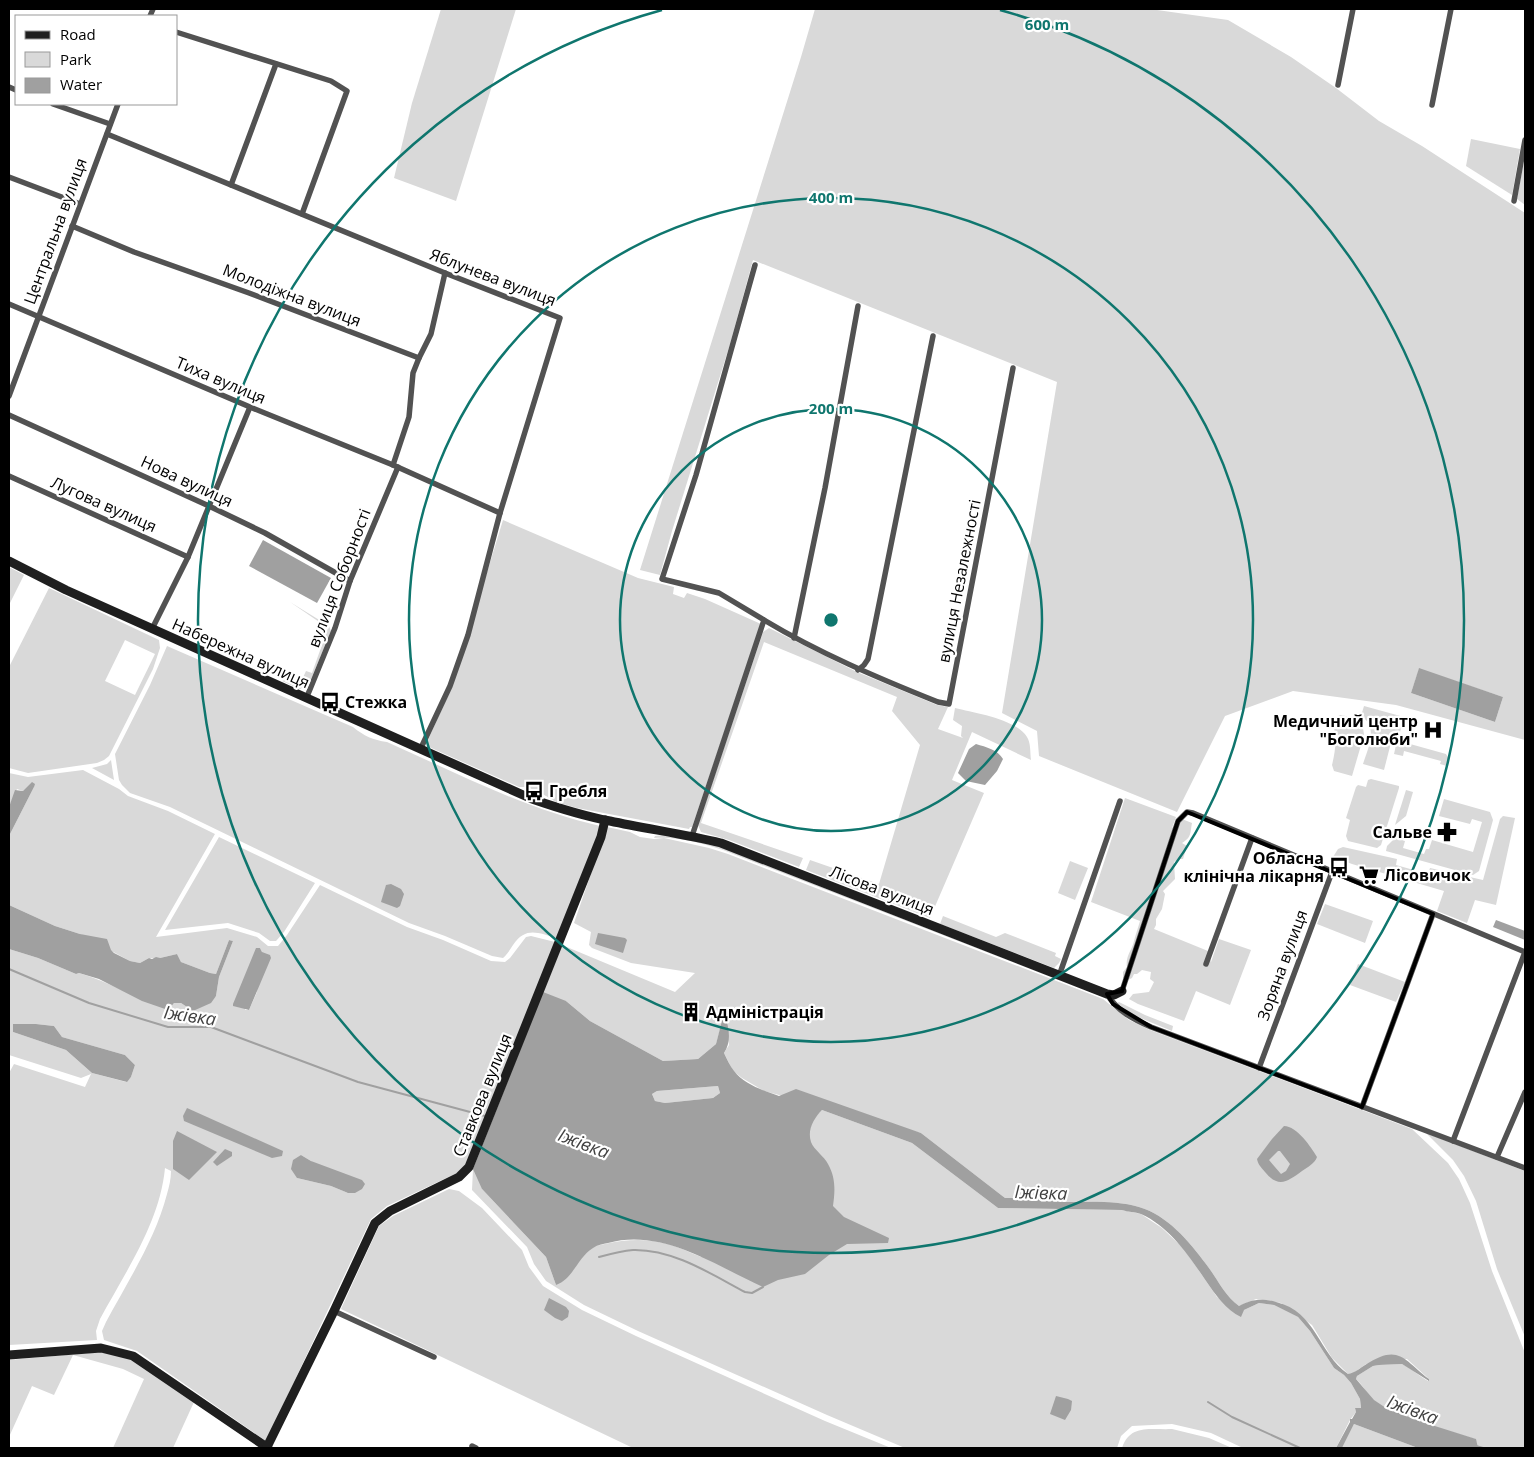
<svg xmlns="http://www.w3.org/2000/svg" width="1534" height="1457" font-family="'Open Sans',sans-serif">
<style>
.green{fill:#d9d9d9;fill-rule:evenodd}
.water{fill:#a0a0a0;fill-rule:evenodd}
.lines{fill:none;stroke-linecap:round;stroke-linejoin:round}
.stream{stroke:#a0a0a0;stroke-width:2}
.street{stroke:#525252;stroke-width:5.5}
.secondary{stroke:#1f1f1f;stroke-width:9}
.marked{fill:none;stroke:#000;stroke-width:4;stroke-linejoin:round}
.ring{fill:none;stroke:#0f766e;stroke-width:2.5}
.labels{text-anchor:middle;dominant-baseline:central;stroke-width:4.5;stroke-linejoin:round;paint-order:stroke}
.street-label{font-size:16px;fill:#000;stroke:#fff}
.poi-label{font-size:16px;font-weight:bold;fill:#000;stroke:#fff;text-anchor:start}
.water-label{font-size:18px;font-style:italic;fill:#414141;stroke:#fff}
.centre{fill:#0f766e;stroke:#fff;stroke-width:2.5}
.ring-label{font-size:15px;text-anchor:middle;font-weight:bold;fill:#0f766e;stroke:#fff;stroke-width:4.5;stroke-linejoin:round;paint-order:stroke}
</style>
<rect width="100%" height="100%" fill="#fff"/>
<!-- green -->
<g class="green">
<polygon points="441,9 516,9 456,201 394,178 412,103"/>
<path d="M 815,9 L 1150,9 L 1228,20 L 1291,57 L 1336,88 L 1379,121 L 1422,146 L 1525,213 L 1525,740 L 1396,705 L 1293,691 L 1225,716 L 1177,812 L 1039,756 L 1037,731 L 1002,713 L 1057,382 L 753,260 L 730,344 L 672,531 L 660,575 L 640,570 L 801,57 ZM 1419,669 L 1503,697 L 1495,722 L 1411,693 Z"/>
<polygon points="1471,139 1520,149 1512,195 1466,166"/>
<polygon points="1525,156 1525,205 1517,199"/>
<polygon points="503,520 638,578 674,587 673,594 684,598 687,593 705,599 761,624 692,827 690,827 689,829 577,808 556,802 541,793 527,787 519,787 429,747 427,742 452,687"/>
<polygon points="9,567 24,575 9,605"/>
<path d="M 49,588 L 159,640 L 160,648 L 153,669 L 109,756 L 104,760 L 97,763 L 28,773 L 9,768 L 9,667 ZM 125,640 L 155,654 L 135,695 L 105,681 Z"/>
<polygon points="290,602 329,626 331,631 309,684 305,688 304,687 300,689 282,681 285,680 299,686 306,671 312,673 328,628"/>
<path d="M 769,628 L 857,672 L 937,705 L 948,707 L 938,729 L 963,738 L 961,736 L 962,726 L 953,720 L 955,708 C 975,713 1016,719 1027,737 C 1031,743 1030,753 1031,760 L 972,732 L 952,780 L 984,793 L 930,918 L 806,870 L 810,860 L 879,884 L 920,745 L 892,711 L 897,697 L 764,642 L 701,823 L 803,858 L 799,867 L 729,840 L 701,832 L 698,825 L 763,632 Z"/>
<path d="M 167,646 L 353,727 C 364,736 373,740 387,742 C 457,773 525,809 600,826 L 598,837 L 557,938 C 538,933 526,926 513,945 C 510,949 508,954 503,958 L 492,956 L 445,936 L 409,923 L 170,807 L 130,793 L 122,785 L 119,780 L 115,754 L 150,685 Z"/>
<path d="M 1364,706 L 1404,717 L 1400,732 L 1394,731 L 1384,770 L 1363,764 C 1368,748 1379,727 1361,716 Z"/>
<path d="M 1340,715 C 1353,717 1364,721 1364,735 L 1352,776 L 1334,771 L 1332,765 C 1336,749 1337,736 1332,720 Z"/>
<polygon points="1403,742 1446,754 1449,759 1447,766 1440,764 1441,761 1404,751 1403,756 1394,754 1396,745"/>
<polygon points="111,760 114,780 92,768 107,764"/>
<path d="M 83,770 L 119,789 L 128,796 L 168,811 L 215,834 L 156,937 L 227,928 L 257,937 L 268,946 L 278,946 L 287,935 L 320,885 L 407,927 L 443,940 L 491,961 L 505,962 L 510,958 L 526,937 L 531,936 L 555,942 L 466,1165 L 457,1173 L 387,1206 L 371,1219 L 266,1441 L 137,1351 L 104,1340 L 102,1331 L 106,1322 C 128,1281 155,1240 167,1194 C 169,1187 171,1179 171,1171 L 165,1168 C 160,1222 126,1271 100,1319 L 96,1331 L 97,1340 L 9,1345 L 9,1073 L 14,1064 L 85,1087 L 91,1074 L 81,1078 L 9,1055 L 9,949 L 38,958 L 76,974 L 79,973 C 110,982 137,999 167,1009 L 174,1003 L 181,1003 L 193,1011 L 216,996 L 219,977 L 233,941 L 229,940 L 216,974 L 210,973 L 181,962 L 177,954 L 160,958 L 149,958 L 140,963 L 130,961 L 80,934 L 55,926 L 9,905 L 9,836 L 34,787 L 23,791 L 17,789 L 9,807 L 9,773 L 28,777 ZM 260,948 L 262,952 L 257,992 L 249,1010 L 245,1010 ZM 13,1024 L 36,1024 L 54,1026 L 62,1037 L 125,1055 L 135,1065 L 131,1077 L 126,1082 L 92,1073 L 66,1050 L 13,1032 ZM 301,1155 L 311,1161 L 348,1193 L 331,1186 L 297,1178 Z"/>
<polygon points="1371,779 1399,786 1399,788 1381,845 1377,848 1348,841 1346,836 1350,820 1346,818 1356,787 1358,785 1366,787 1368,780"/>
<polygon points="1406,790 1413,792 1406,816 1395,825"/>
<path d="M 1125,798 L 1176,817 L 1172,828 L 1182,819 L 1192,823 C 1190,833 1192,837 1182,843 L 1187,846 L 1183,859 L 1178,859 L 1174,862 L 1175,879 L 1163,891 L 1165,894 L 1162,909 L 1156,919 L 1156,925 L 1154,929 L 1208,951 L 1211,962 L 1219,939 L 1251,950 L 1230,1005 L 1196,991 L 1184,1021 L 1138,1004 L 1129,999 L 1133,994 L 1149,992 L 1154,982 L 1150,979 L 1151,972 L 1142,970 L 1137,974 L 1134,974 L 1132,978 L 1128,980 L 1123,978 L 1123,972 L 1127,967 C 1125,957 1132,950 1134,941 C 1136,933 1138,928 1140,921 L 1091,902 Z"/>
<polygon points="1444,799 1490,812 1493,820 1479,871 1473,875 1386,851 1387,846 1395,838 1405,841 1403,848 1424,854 1426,849 1429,849 1432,840 1473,852 1482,822 1472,819 1470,824 1439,816"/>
<polygon points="1503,816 1515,818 1496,905 1475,900 1467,923 1437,911 1444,891 1352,864 1333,857 1338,849 1343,847 1397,859 1396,865 1428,874 1430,868 1483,880 1500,819"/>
<path d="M 607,827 L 630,832 L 640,837 L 654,839 L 664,838 L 709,848 L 728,854 L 1103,999 L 1129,1020 L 1150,1030 L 1412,1129 L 1448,1163 L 1459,1179 L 1470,1203 L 1492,1271 L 1525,1353 L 1525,1448 L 1478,1448 L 1475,1439 C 1450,1431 1392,1416 1373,1400 C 1367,1394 1363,1385 1356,1379 L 1357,1376 L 1373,1366 L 1379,1365 L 1402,1364 C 1411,1368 1419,1376 1428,1381 L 1429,1379 L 1407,1359 L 1366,1364 L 1352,1374 L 1348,1374 L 1332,1358 L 1312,1325 L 1281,1303 L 1256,1299 L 1239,1306 C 1224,1295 1217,1278 1206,1264 C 1189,1241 1167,1215 1139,1207 C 1116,1200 1089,1202 1065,1202 L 1063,1198 L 1005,1198 L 921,1133 L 764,1091 L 742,1078 L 733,1071 L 724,1053 L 729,1045 L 724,1015 L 716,1044 L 698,1059 L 663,1061 L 590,1021 L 566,1001 L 482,1189 L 546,1257 L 556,1285 L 571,1252 C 603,1244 632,1235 664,1243 C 677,1246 689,1252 701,1257 L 793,1139 L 822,1110 L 912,1143 L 998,1208 L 1122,1210 L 1141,1214 L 1162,1228 L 1184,1249 L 1217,1297 L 1244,1310 L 1259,1303 L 1274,1305 L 1298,1317 L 1310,1331 L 1334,1368 L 1344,1375 L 1351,1383 L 1360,1399 L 1361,1409 L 1355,1408 L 1356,1412 L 1350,1420 L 1336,1448 L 1243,1448 L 1211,1433 L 1172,1424 L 1132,1426 L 1121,1436 L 1117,1448 L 905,1448 L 827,1415 L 638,1331 L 584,1305 L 546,1281 L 534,1264 L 527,1247 L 472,1190 L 473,1169 L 562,945 L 675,992 L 695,973 L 631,963 L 592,948 L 589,945 L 591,932 L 574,923 Z"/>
<path d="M 664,835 L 715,845 L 1097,995 L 723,850 C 702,843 676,836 654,838 L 655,836 Z"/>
<polygon points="219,837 315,883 284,932 276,941 270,941 259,933 228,923 165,930"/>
<polygon points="1070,861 1088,868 1075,900 1058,893"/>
<polygon points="1325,904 1373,921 1365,943 1317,924"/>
<polygon points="943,916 996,937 1005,933 1056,953 1055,956 1061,959 1059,963 1054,968 940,924"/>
<polygon points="1358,964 1405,982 1396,1002 1350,985"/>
<polygon points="1119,1002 1145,1015 1173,1026 1172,1031 1133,1015 1117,1003"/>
<polygon points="718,1086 720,1093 713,1098 665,1103 655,1101 652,1094 657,1091"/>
<polygon points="1426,1133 1525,1171 1525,1337 1497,1269 1476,1201 1464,1176 1453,1160"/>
<polygon points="449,1189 459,1191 482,1208 522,1250 529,1267 543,1286 582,1310 636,1336 825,1421 891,1448 633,1448 341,1309 379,1226 393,1216"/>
<polygon points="101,1352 131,1359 194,1402 173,1448 113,1448 144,1379 123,1369 73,1355 54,1395 32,1386 9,1437 9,1360"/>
<polygon points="1354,1424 1418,1448 1342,1448"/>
<path d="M 1172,1429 L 1209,1438 L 1232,1448 L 1122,1448 C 1130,1424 1150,1430 1172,1429 Z"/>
</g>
<!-- water -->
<g class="water">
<polygon points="263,540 331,578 317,603 249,566"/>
<polygon points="1419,668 1503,697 1495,722 1411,693"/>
<path d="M 976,744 C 986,747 998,750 1003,759 L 997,771 L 985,785 L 966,781 L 958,773 L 969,749 Z"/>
<polygon points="32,782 35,784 34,787 9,836 9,807 15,790 23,791"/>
<polygon points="391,884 401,889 404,894 400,906 397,908 381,902 386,885"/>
<polygon points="9,905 55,926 80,934 107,939 111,950 114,953 130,961 140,963 149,958 152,959 156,957 160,958 177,954 181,962 210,973 216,974 229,940 233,941 219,977 216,996 211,1003 193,1011 181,1003 174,1003 168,1010 142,1001 99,979 79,973 76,974 38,958 9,949"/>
<polygon points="1496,920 1525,931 1525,940 1493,927"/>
<polygon points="598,933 625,938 627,940 623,953 595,944"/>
<polygon points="256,948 260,948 262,952 270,955 271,958 249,1010 233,1006 233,1004"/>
<path d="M 543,992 L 566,1001 L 590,1021 L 663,1061 L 698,1059 L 716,1044 L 724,1013 C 729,1027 732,1041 724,1053 C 727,1059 730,1066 734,1071 C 744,1084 764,1091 779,1096 L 796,1089 L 921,1133 L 1005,1198 L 1063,1198 L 1065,1202 C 1089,1202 1116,1200 1139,1207 C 1167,1215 1189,1241 1206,1264 C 1217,1278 1224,1295 1239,1306 C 1252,1299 1261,1298 1276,1302 C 1317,1312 1318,1353 1348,1374 C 1355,1373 1360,1368 1365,1365 C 1399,1343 1403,1359 1429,1379 L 1429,1381 L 1402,1364 L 1379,1365 L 1373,1366 L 1357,1376 L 1356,1379 L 1374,1400 L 1386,1408 L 1419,1421 L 1476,1439 L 1478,1448 L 1418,1448 L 1354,1424 L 1342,1448 L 1336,1448 L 1350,1422 L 1350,1419 L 1352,1419 L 1356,1412 L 1355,1408 L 1361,1408 L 1360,1399 L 1351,1383 L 1344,1375 L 1334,1368 L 1310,1331 L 1298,1317 L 1274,1305 L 1259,1303 L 1244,1310 L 1241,1317 C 1226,1310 1215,1294 1206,1281 C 1189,1256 1170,1227 1141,1214 C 1135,1212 1128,1212 1122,1210 L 998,1208 L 912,1143 L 822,1110 C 814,1118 807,1130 811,1142 C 814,1150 824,1156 828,1164 C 836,1178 835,1192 833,1206 L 844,1217 L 889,1238 L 888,1243 L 847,1244 L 829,1255 L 805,1274 L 778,1280 L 763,1287 C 716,1266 663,1228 608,1243 C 603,1244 597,1245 593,1248 C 578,1257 573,1279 556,1285 L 546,1257 L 482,1189 L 473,1169 ZM 718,1086 L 720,1093 L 713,1098 L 665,1103 L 655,1101 L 652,1094 L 657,1091 Z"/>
<polygon points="13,1024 36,1024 54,1026 62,1037 125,1055 135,1065 131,1077 127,1082 92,1073 66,1050 13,1032"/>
<polygon points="187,1108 283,1151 282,1156 272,1158 184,1121 183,1116"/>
<path d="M 1284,1126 C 1297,1126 1311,1147 1317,1157 C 1315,1163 1308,1167 1302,1171 C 1288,1181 1279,1189 1265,1172 C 1262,1168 1258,1165 1257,1159 L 1272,1139 ZM 1278,1151 L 1280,1151 L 1290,1164 L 1286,1171 L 1281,1174 L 1269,1160 Z"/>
<polygon points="177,1131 217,1152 189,1180 173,1169 173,1141"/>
<polygon points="225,1149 232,1152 232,1156 217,1166 213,1162"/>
<polygon points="301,1155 311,1161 362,1180 365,1184 362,1189 355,1193 348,1193 331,1186 297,1178 291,1169 293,1160"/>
<polygon points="549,1298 566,1307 569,1311 568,1317 562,1321 555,1318 544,1310"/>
<polygon points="1056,1396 1068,1399 1072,1401 1071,1410 1065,1420 1050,1414"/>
</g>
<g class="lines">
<!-- stream -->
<g class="stream">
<polyline points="9,969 89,1003 168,1027 211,1027 358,1082 485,1116"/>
<path d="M 599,1257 C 610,1254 621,1251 633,1250 C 673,1249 711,1274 745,1292 L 752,1293 L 763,1287"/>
<polyline points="1208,1402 1232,1417 1300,1448"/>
<polyline points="1476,1446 1483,1448"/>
</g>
<!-- street -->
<g class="street">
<polyline points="150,16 153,9"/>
<polyline points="176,32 331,81 347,91 302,214"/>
<polyline points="1338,85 1353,9"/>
<polyline points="9,87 16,90"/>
<polyline points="53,104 110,124"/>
<polyline points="1432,105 1451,9"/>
<polyline points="107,134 445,273 560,318 500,513 468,635 450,686 420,750"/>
<polyline points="9,177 80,204"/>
<polyline points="231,185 276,64"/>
<polyline points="1514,201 1525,140"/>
<polyline points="72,226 134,252 249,293 419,358 431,334 445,273"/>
<polyline points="9,304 250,407 393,465 500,513"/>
<polyline points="9,396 118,104"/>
<polyline points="9,415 209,506 265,533 350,581"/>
<polyline points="393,465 409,417 413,373 419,358"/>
<polyline points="9,476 188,557"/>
<path d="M 764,620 C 819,653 878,678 938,702 L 949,704 L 1013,368"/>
<polyline points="152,629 188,557 250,407"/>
<polyline points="794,638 825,488 858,306"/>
<polyline points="858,670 864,665 868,659 933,336"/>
<polyline points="306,699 335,628 350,581 398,467"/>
<polyline points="692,836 764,620 719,593 662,579 696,475 755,265"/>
<polyline points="1206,964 1252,838"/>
<polyline points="1059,976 1120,801"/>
<polyline points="1122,991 1178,821 1187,812 1193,813 1525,952 1453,1141"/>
<path d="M 1107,994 C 1117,1011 1133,1019 1151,1027 L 1525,1168"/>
<polyline points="1259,1068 1332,872"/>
<polyline points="1362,1107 1433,914"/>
<polyline points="1497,1157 1525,1092"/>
<polyline points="334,1311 434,1357"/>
<polyline points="472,1446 476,1448"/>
</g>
<!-- secondary -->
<g class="secondary">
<path d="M 9,561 L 66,590 L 532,799 C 558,808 584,816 610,821 C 647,829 684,834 721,843 L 1107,994 L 1114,995 L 1122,991"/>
<polyline points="9,1355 101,1348 133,1356 268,1448"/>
<polyline points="267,1447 334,1311 375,1223 390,1211 459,1177 469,1167 601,837 605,820"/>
</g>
</g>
<!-- marked area -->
<path class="marked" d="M 1187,812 L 1433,914 L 1362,1107 L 1151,1027 L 1113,1004 L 1107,994 L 1122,991 L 1178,821 Z"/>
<!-- distance rings -->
<g class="ring">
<circle cx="831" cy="620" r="211"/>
<circle cx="831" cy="620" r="422"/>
<path d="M1000 10A633 633 0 1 1 662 10"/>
</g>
<!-- icons -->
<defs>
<symbol id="bus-bare" viewBox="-9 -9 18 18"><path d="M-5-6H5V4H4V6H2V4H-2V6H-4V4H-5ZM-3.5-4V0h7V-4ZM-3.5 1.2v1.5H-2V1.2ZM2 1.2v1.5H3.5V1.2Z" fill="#000" stroke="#fff" stroke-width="2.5" paint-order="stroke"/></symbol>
<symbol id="hospital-bare" viewBox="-9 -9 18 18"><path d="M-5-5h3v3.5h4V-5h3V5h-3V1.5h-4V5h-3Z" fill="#000" stroke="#fff" stroke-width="2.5" paint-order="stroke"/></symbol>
<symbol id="pharmacy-bare" viewBox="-9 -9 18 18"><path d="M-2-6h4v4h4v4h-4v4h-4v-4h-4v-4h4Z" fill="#000" stroke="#fff" stroke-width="2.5" paint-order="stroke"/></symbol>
<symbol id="supermarket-bare" viewBox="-9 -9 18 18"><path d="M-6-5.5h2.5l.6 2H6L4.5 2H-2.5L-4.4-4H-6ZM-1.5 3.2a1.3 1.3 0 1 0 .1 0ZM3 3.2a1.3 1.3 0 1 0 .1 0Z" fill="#000" stroke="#fff" stroke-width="2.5" paint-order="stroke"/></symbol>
<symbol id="building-bare" viewBox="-9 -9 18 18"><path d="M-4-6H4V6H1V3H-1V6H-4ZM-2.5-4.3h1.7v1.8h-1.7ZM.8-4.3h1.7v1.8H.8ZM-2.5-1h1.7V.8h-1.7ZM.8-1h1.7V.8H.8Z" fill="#000" stroke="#fff" stroke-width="2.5" paint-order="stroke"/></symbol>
</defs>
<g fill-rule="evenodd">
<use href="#bus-bare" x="316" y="688" width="28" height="28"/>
<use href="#hospital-bare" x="1419" y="716" width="28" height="28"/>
<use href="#bus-bare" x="520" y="777" width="28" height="28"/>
<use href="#pharmacy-bare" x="1433" y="818" width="28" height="28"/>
<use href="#bus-bare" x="1325" y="853" width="28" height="28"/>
<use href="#supermarket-bare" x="1355" y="861" width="28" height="28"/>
<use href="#building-bare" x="677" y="998" width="28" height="28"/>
</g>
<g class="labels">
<!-- street labels -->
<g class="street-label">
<text transform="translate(55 231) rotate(-70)">Центральна вулиця</text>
<text transform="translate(493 277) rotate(21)">Яблунева вулиця</text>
<text transform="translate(292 295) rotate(21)">Молодіжна вулиця</text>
<text transform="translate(221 380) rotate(23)">Тиха вулиця</text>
<text transform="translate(187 481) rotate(25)">Нова вулиця</text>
<text transform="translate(104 504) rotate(24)">Лугова вулиця</text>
<text transform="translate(339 578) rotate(-69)">вулиця Соборності</text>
<text transform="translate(959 581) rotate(-79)">вулиця Незалежності</text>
<text transform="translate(241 653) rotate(24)">Набережна вулиця</text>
<text transform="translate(882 890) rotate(21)">Лісова вулиця</text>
<text transform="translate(1282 965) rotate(-70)">Зоряна вулиця</text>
<text transform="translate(482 1095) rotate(-68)">Ставкова вулиця</text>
</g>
<!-- poi labels -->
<g class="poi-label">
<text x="345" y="702">Стежка</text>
<text x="1418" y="721" text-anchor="end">Медичний центр<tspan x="1418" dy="18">"Боголюби"</tspan></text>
<text x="549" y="791">Гребля</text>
<text x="1432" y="832" text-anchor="end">Сальве</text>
<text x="1324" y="858" text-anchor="end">Обласна<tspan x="1324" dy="18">клінічна лікарня</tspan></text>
<text x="1384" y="875">Лісовичок</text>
<text x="706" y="1012">Адміністрація</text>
</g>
<!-- water labels -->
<g class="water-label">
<text transform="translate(190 1015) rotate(8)">Іжівка</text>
<text transform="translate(584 1143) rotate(21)">Іжівка</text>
<text transform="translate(1041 1192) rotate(2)">Іжівка</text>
<text transform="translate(1413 1409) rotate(20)">Іжівка</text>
</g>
</g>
<circle cx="831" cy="620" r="8" class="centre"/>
<g class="ring-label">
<text x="1047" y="30">600 m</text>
<text x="831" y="203">400 m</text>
<text x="831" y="414">200 m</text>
</g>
<!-- border -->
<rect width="1534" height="1457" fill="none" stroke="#000000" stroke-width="20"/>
<!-- legend -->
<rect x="15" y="15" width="162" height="90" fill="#ffffff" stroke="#999999"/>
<rect x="25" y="31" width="25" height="8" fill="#1f1f1f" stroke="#999999"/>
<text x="60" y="40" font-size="15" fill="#000000">Road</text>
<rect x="25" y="52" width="25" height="15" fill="#d9d9d9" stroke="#999999"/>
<text x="60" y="65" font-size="15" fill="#000000">Park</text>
<rect x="25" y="78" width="25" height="15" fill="#a0a0a0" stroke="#999999"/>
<text x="60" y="90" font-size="15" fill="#000000">Water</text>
</svg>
